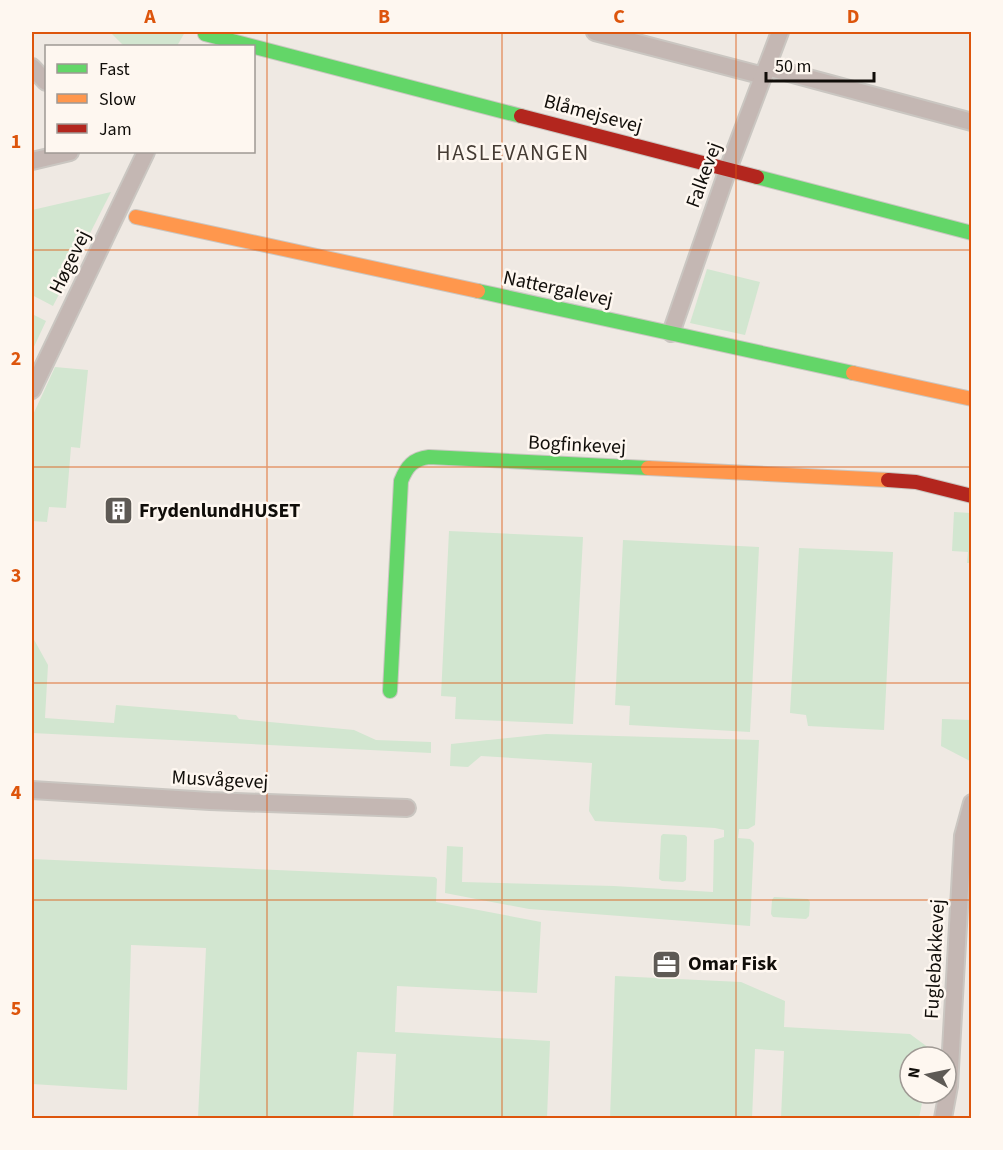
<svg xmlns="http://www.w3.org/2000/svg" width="1003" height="1150" font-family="'Source Sans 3',sans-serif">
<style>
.green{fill:#d2e6d0}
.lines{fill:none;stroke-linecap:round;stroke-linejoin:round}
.street-casing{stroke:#cac6c1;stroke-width:20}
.fast-casing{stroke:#cac6c1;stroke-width:16}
.slow-casing{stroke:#cac6c1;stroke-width:16}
.jam-casing{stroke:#cac6c1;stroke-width:16}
.street{stroke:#c4b7b3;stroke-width:16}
.fast{stroke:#63d668;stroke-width:14}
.slow{stroke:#ff974d;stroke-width:14}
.jam{stroke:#b3261e;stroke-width:14}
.grid{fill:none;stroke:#dd550c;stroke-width:1.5;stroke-opacity:0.55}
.labels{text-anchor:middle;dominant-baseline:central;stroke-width:5;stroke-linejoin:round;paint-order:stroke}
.street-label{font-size:20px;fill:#100d09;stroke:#fef7f0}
.poi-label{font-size:20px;font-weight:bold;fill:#100d09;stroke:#fef7f0;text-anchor:start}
.quarter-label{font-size:22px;letter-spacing:1.5px;fill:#453c34;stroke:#fef7f0}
.neatline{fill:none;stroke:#dd550c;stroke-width:2}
.grid-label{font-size:20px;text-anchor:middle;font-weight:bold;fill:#dd550c}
</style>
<rect width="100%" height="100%" fill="#efe9e3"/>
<!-- green -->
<g class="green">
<polygon points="110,32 185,32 177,46 124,46"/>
<polygon points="111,192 53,306 32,295 32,210"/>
<polygon points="707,269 760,282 745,335 690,323"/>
<polygon points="32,314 46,321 32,351"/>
<polygon points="55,367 88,370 80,448 71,447 66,508 49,507 47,522 32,521 32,417"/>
<polygon points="954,512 971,513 971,563 967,563 968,552 952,551"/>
<polygon points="449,531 583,537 573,724 455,719 456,697 441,696"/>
<polygon points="623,540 759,547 750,732 629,725 630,706 615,705"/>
<polygon points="799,548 893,552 884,730 808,726 806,715 790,713"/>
<polygon points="32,636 48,665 45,718 114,723 116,705 236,715 239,719 354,730 376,740 431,742 431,753 32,733"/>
<polygon points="942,719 971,720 970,761 941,746"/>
<polygon points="546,734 759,740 755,825 748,829 739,829 738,838 750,839 754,843 750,926 529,909 445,893 447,846 463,847 462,882 614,886 713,892 714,840 724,837 724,830 715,828 595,821 589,811 592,763 481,756 468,767 450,766 451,744"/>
<polygon points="663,834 685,835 687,837 686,880 683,882 662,881 659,879 661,836"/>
<polygon points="32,859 435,877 437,879 436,902 541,922 537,993 397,986 395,1032 550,1041 547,1118 393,1118 396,1054 357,1052 353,1118 198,1118 206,948 131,945 127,1090 32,1084"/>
<polygon points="774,897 808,899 810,902 809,916 806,919 773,917 771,914 772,900"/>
<polygon points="615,976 741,982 785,1001 784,1027 910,1034 929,1048 928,1057 910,1057 910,1093 924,1093 919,1118 781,1118 784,1051 755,1049 752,1118 610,1118"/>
</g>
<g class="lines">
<defs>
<g id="street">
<polyline points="595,32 764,76"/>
<polyline points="32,67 46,82"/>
<polyline points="767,67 972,122"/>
<polyline points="32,161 70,152"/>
<polyline points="671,333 728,169 780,32"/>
<polyline points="32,390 146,152"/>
<polyline points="32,790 210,801 407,808"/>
<polyline points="943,1118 949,1086 963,836 972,803"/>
</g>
<g id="fast">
<polyline points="205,34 521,116"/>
<polyline points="757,177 972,233"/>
<polyline points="478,291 853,373"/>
<path d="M 390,691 L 401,481 C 407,466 413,459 429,457 L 648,468"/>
</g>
<g id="slow">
<polyline points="136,217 478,291"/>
<polyline points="853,373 972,399"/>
<polyline points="648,468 888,480"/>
</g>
<g id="jam">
<polyline points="521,116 757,177"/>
<polyline points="888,480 916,482 972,496"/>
</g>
</defs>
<!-- street casing -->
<use href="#street" class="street-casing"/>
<!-- fast casing -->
<use href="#fast" class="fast-casing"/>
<!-- slow casing -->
<use href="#slow" class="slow-casing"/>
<!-- jam casing -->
<use href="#jam" class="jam-casing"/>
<!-- street -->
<use href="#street" class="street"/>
<!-- fast -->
<use href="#fast" class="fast"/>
<!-- slow -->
<use href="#slow" class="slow"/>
<!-- jam -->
<use href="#jam" class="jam"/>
</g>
<!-- grid -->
<path class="grid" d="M 267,32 L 267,1118M 502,32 L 502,1118M 736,32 L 736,1118M 32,250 L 972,250M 32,467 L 972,467M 32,683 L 972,683M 32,900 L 972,900"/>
<!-- icons -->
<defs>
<symbol id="building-square" viewBox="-11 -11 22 22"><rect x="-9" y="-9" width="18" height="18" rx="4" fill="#5e5a55" stroke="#fef7f0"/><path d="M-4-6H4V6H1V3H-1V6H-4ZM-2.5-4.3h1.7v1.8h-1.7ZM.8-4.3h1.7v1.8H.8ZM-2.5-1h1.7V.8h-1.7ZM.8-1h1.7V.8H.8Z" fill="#fff"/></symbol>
<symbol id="office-square" viewBox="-11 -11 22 22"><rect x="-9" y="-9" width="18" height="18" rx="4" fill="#5e5a55" stroke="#fef7f0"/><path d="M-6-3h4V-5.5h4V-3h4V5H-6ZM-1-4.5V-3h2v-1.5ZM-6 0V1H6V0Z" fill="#fff"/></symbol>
</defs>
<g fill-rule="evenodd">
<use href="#building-square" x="102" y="494" width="33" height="33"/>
<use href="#office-square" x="650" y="948" width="33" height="33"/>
</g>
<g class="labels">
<!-- street labels -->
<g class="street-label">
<text transform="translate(593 114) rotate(15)">Blåmejsevej</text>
<text transform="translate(704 175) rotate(-70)">Falkevej</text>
<text transform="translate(70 262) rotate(-64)">Høgevej</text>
<text transform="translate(558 289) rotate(12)">Nattergalevej</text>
<text transform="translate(577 445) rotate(3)">Bogfinkevej</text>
<text transform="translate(220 780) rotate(3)">Musvågevej</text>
<text transform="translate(935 959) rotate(-87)">Fuglebakkevej</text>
</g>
<!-- poi labels -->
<g class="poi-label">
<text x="139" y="511">FrydenlundHUSET</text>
<text x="688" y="964">Omar Fisk</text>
</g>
<!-- quarter labels -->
<g class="quarter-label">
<text x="513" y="153">HASLEVANGEN</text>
</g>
</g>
<!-- border -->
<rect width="1003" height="1150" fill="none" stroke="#fef7f0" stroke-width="66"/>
<!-- legend -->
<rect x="45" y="45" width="210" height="108" fill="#fef7f0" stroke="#9f9994" stroke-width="1.5"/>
<rect x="57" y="64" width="30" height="9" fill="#63d668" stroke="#9f9994" stroke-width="1.5"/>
<text x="99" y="75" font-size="18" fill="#100d09">Fast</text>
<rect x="57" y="94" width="30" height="9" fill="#ff974d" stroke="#9f9994" stroke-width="1.5"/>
<text x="99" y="105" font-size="18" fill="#100d09">Slow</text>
<rect x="57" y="124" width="30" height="9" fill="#b3261e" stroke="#9f9994" stroke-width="1.5"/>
<text x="99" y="135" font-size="18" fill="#100d09">Jam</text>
<!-- north arrow -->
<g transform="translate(928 1075) rotate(279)"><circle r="28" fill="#fef7f0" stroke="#9f9994" stroke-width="1.5"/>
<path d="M0-4.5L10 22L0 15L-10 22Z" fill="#5e5a55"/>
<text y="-9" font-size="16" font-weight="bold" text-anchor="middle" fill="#100d09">N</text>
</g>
<!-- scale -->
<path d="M766 72v9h108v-9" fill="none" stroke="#100d09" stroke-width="3"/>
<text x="775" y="72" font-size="18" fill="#100d09" stroke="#fef7f0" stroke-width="4.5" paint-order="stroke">50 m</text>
<rect x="33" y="33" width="937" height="1084" class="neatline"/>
<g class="grid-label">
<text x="150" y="23">A</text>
<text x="384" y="23">B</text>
<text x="619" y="23">C</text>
<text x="853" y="23">D</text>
<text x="16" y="148">1</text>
<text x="16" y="365">2</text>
<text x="16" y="582">3</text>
<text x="16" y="799">4</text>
<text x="16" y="1015">5</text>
</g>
</svg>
